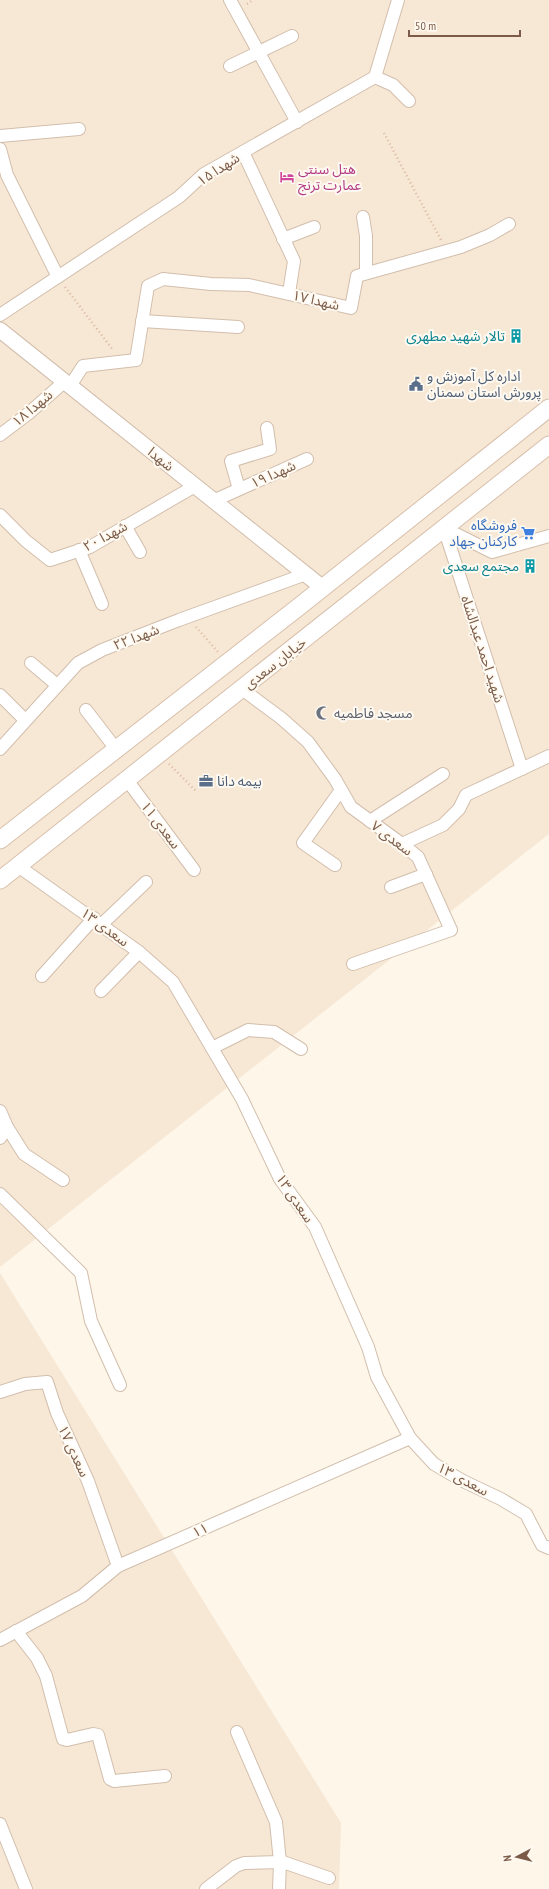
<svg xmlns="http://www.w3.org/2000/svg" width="549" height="1889" font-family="'PT Sans Narrow','Noto Sans Arabic',sans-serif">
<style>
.residential{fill:#f7e8d6}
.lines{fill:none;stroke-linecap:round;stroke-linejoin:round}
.minor-casing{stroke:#d2beac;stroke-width:14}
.tertiary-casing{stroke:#d2beac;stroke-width:17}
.secondary-casing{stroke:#d8c0ac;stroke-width:19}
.path{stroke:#dcb8a0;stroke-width:2.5;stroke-dasharray:1 3;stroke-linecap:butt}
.minor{stroke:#fff;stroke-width:12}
.tertiary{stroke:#fff;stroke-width:15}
.secondary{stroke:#fff;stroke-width:17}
.labels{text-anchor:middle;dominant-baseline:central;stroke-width:4;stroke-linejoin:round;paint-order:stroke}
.street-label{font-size:14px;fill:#7c5c49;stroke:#fffaf1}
.hotel-label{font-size:14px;fill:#b23c85;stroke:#fffaf1;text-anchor:start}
.culture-label{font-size:14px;fill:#0d838f;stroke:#fffaf1;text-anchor:end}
.service-label{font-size:14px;fill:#4e5e75;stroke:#fffaf1;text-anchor:start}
.shop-label{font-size:14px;fill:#366cbe;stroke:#fffaf1;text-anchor:end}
.worship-label{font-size:14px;fill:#5b616d;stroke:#fffaf1;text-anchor:start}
</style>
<rect width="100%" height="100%" fill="#fef6e9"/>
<!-- residential -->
<g class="residential">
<polygon points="0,0 549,0 549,834 0,1267"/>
<polygon points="0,1273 341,1823 339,1889 0,1889"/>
</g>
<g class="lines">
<defs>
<g id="minor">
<polyline points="230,0 297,122"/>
<polyline points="230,66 292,36"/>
<polyline points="375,77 393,85 409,101"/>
<polyline points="0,136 79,129"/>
<polyline points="0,149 7,175 58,277"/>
<polyline points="243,152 294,261 289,293"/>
<polyline points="363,217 366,236 366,272"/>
<polyline points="283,239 314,227"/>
<polyline points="0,315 179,197 204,174 375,77 398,0"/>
<polyline points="142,321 238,327"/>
<polyline points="70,386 83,366 136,360 148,286 163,279 211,284 249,285 351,308 357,276 461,247 490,235 509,224"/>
<polyline points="0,435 29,413 64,382"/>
<polyline points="239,489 231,461 270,449 267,428"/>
<polyline points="213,501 307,459"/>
<polyline points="0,515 26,541 50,560 90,547 195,486"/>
<polyline points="125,526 140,552"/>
<polyline points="444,528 522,769"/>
<polyline points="444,528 492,552 549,536"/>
<polyline points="79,550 102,604"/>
<polyline points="31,663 57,685"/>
<polyline points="242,689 281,718 308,742 335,779 351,807 402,844 418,857 451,930 353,964"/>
<polyline points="0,695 25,720"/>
<polyline points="86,710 116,749"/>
<polyline points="0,749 78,663 102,650 179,620 306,574"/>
<polyline points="127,780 194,870"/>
<polyline points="370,821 443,774"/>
<polyline points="402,844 443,825 459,809 466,795 549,756"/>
<polyline points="335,865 303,843 341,790"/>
<polyline points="18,866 139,952 173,982 242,1099 280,1179 315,1227 368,1347 377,1377 410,1438 434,1464 463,1481 501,1499 526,1514 542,1545 549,1548"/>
<polyline points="391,887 426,874"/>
<polyline points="101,925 146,882"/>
<polyline points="42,976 94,918"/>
<polyline points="101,991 139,952"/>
<polyline points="212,1048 248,1030 274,1032 301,1049"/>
<polyline points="0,1111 7,1127 24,1154 63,1180"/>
<polyline points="0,1138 7,1127"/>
<polyline points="0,1194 81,1273 91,1321 120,1385"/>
<polyline points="0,1392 25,1384 47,1382 57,1413 88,1481 118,1566"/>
<polyline points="16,1631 37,1658 46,1676 63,1739 67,1740 93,1734 98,1735 110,1779 114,1781 165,1776"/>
<polyline points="0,1640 82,1596 118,1566 410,1438"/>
<polyline points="237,1732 276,1822 280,1862 279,1889"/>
<polyline points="0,1824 26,1889"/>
<polyline points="280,1861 329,1878"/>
<polyline points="206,1889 236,1866 244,1863 280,1862"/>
</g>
<polyline id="tertiary" points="0,330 323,588"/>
<g id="secondary">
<polyline points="0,840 296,609 549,408"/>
<polyline points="0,880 549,445"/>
</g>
</defs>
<!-- minor casing -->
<use href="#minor" class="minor-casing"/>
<!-- tertiary casing -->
<use href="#tertiary" class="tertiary-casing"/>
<!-- secondary casing -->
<use href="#secondary" class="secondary-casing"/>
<!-- path -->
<g class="path">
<polyline points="247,4 253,0"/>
<polyline points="384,133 441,240"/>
<polyline points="65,287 113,350"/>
<polyline points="196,627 218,652"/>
<polyline points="169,764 197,792"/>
</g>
<!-- minor -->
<use href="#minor" class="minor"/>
<!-- tertiary -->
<use href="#tertiary" class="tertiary"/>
<!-- secondary -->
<use href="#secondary" class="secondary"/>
</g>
<!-- icons -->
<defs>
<symbol id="hotel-bare" viewBox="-9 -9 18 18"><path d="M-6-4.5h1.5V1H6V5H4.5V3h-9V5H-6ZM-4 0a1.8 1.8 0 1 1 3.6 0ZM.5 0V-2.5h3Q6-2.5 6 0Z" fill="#d1479c" stroke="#fffaf1" stroke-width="2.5" paint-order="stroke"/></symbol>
<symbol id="building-bare" viewBox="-9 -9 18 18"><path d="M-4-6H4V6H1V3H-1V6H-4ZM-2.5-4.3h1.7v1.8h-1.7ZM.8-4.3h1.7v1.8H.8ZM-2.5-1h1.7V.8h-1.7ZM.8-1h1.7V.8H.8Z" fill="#0f9aa8" stroke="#fffaf1" stroke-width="2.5" paint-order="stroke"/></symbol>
<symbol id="civic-bare" viewBox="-9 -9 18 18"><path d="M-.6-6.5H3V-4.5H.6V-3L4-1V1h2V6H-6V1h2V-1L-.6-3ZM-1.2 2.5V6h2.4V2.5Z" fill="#5c6f8a" stroke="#fffaf1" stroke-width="2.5" paint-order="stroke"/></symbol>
<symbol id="supermarket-bare" viewBox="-9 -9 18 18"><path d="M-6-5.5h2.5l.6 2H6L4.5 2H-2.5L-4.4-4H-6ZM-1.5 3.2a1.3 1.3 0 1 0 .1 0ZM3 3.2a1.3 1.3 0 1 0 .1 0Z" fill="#3f7fe0" stroke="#fffaf1" stroke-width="2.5" paint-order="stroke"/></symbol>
<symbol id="mosque-bare" viewBox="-9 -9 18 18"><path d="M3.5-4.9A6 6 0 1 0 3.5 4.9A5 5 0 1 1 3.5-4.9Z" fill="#6b7280" stroke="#fffaf1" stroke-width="2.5" paint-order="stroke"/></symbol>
<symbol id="office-bare" viewBox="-9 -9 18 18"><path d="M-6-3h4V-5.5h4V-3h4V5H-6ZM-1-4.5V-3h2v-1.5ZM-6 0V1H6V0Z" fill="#5c6f8a" stroke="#fffaf1" stroke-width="2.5" paint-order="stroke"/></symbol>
</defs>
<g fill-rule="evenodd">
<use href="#hotel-bare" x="277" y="167" width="20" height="20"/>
<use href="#building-bare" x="506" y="326" width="20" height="20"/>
<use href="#civic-bare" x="406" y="374" width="20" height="20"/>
<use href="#supermarket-bare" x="518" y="523" width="20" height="20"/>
<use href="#building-bare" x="520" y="556" width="20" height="20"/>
<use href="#mosque-bare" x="313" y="703" width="20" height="20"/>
<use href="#office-bare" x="196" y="771" width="20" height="20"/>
</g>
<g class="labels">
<!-- street labels -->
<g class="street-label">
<text transform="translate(218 169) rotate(-33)">شهدا ۱۵</text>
<text transform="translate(316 300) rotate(13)">شهدا ۱۷</text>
<text transform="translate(32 408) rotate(-40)">شهدا ۱۸</text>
<text transform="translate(161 459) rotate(39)">شهدا</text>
<text transform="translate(273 474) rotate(-24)">شهدا ۱۹</text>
<text transform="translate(105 536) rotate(-28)">شهدا ۲۰</text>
<text transform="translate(136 637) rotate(-21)">شهدا ۲۲</text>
<text transform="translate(483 649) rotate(72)">شهید احمد عبدالشاه</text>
<text transform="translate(275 663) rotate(-38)">خیابان سعدی</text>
<text transform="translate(161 825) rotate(53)">سعدی ۱۱</text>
<text transform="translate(392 838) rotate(37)">سعدی ۷</text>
<text transform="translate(105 927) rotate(36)">سعدی ۱۳</text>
<text transform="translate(295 1198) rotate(56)">سعدی ۱۳</text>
<text transform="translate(74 1451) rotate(65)">سعدی ۱۷</text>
<text transform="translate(463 1479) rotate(28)">سعدی ۱۳</text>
<text transform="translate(200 1530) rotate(-24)">۱۱</text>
</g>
<!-- hotel labels -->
<g class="hotel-label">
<text x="298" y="169">هتل سنتی<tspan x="298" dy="16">عمارت ترنج</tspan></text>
</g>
<!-- culture labels -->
<g class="culture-label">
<text x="505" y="336">تالار شهید مطهری</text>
<text x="519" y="566">مجتمع سعدی</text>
</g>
<!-- service labels -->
<g class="service-label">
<text x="427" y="376">اداره کل آموزش و<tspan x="427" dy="16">پرورش استان سمنان</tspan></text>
<text x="217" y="781">بیمه دانا</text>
</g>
<!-- shop labels -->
<g class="shop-label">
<text x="517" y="525">فروشگاه<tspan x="517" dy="16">کارکنان جهاد</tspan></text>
</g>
<!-- worship labels -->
<g class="worship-label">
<text x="334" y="713">مسجد فاطمیه</text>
</g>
</g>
<!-- north arrow -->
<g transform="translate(517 1857) rotate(263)" stroke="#fffaf1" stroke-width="3" paint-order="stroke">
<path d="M0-3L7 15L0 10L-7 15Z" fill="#7c5c49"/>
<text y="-6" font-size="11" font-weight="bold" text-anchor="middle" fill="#7c5c49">N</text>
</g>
<!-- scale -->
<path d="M409 30v6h111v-6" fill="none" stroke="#7c5c49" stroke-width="2"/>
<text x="415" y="30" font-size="12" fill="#7c5c49" stroke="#fffaf1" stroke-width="3" paint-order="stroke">50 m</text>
</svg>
